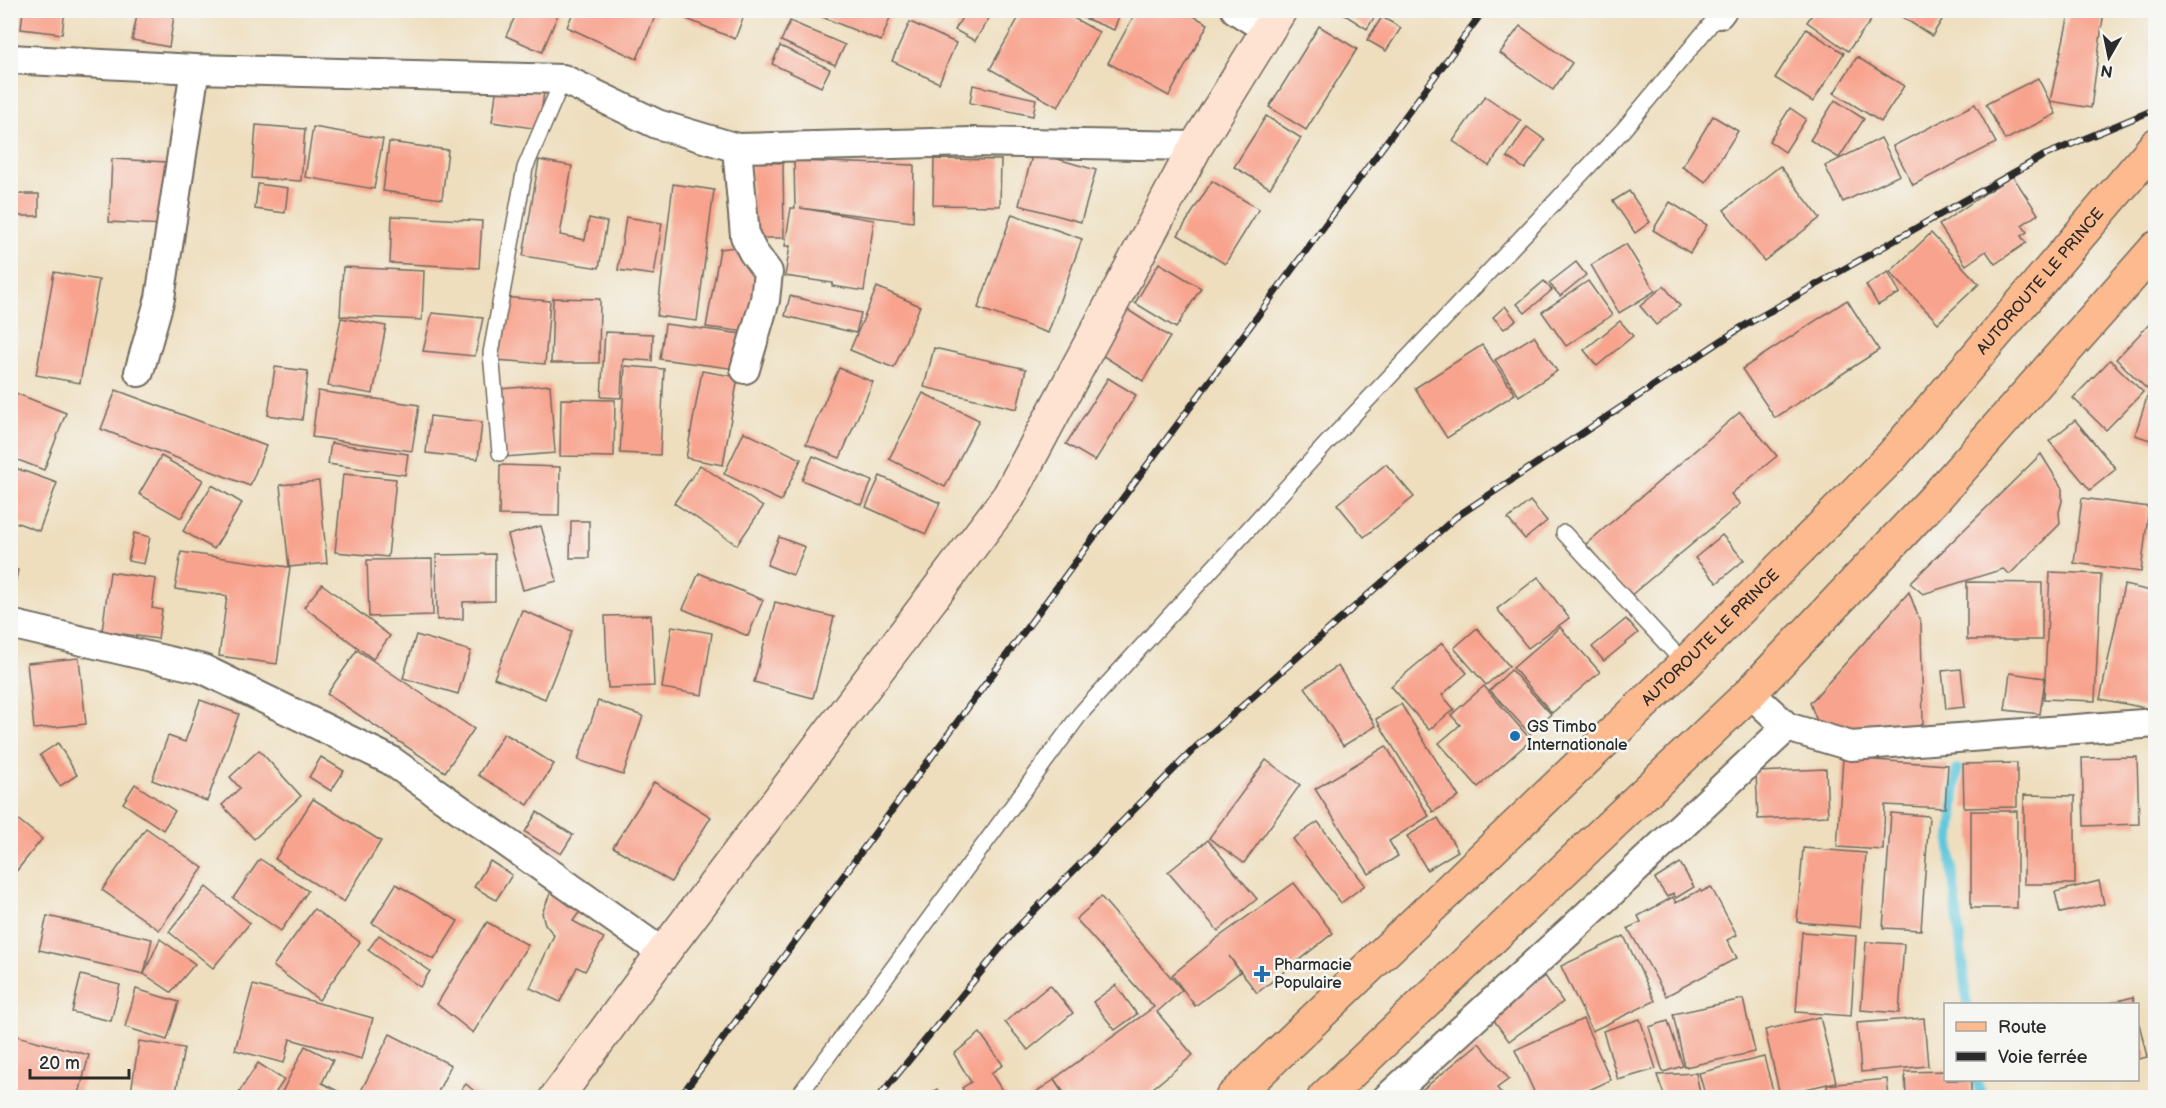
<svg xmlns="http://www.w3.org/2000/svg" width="2166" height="1108" font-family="'Balsamiq Sans',sans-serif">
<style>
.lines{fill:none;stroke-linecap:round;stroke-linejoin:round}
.stream{stroke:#61c8dd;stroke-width:10}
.building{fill:#f8a38d}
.lane-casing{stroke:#6f6a5e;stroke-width:18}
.street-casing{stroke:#6f6a5e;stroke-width:32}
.secondary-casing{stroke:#6f6a5e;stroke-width:36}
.primary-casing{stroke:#6f6a5e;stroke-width:36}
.lane{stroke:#fff;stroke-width:15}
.street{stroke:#fff;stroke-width:28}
.secondary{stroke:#fee3d2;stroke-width:33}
.primary{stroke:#fcba8e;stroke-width:33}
.rail-casing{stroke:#2b2b2b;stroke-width:7}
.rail{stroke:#f6f6f2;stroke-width:4.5;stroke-dasharray:14;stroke-linecap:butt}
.poi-dot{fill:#1f6fb2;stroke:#f6f6f2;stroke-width:2}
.labels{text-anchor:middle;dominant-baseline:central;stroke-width:5;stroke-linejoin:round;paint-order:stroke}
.street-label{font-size:16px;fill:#2b2b2b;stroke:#f6f6f2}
.poi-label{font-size:16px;fill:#2b2b2b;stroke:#f6f6f2;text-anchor:start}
</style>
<rect width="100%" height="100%" fill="#f6f6f2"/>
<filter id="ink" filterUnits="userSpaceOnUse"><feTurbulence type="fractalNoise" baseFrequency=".0167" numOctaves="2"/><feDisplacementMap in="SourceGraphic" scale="12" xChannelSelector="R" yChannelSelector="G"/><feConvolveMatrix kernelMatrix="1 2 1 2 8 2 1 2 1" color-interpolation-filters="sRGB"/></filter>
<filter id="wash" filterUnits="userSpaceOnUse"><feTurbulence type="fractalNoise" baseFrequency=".008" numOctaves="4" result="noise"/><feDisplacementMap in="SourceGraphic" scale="24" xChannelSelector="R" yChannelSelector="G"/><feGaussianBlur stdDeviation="1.35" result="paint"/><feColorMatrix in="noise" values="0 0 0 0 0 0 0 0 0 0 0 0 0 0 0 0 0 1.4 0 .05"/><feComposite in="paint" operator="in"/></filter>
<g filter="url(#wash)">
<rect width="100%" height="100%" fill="#eedebe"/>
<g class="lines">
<!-- stream -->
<g class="stream">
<polyline points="1957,769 1950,849 1967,1004"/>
<polyline points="1976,1080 1983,1098"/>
</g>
</g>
<g id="blocks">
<!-- building -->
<g class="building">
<polygon points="23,10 65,10 62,34 21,29"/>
<polygon points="138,10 175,10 169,47 132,40"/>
<polygon points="518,10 560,10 542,52 506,36"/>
<polygon points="574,10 658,10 637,59 567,27"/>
<polygon points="685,10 746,10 735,39 682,17"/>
<polygon points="805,10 893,10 881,41"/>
<polygon points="966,10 983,10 991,15 975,41 955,30"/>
<polygon points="1023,10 1059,10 1099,32 1058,107 990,69"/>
<polygon points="1064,10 1121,10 1114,30"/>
<polygon points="1137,10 1183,10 1208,24 1169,96 1108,63"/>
<polygon points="1337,10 1379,10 1367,29"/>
<polygon points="1815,10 1870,10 1875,15 1848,51 1807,22"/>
<polygon points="1891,10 1948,10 1932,36"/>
<polygon points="2070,10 2104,10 2091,108 2050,101"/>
<polygon points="1382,17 1401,28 1386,51 1367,40"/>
<polygon points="790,21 845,45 835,65 781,41"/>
<polygon points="910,22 956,43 939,83 892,61"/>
<polygon points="1319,26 1357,49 1306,130 1269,107"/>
<polygon points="1520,26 1572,63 1553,90 1500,53"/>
<polygon points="1806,29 1844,53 1813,102 1775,78"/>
<polygon points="780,46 830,69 821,87 772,64"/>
<polygon points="1857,57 1904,86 1881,122 1834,93"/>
<polygon points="2038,78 2056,114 2005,140 1986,104"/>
<polygon points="973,85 1036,99 1033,116 970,103"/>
<polygon points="497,86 544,92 539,129 492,122"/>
<polygon points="1485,96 1521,121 1489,166 1453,141"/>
<polygon points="1835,100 1864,119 1839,158 1810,140"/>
<polygon points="1975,104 1996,143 1913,185 1893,146"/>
<polygon points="1790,108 1806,119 1785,152 1769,141"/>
<polygon points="1266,116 1301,138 1270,188 1234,167"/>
<polygon points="1713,116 1738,131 1706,182 1682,167"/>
<polygon points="256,125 305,129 301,181 252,178"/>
<polygon points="313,127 383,139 374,189 305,177"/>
<polygon points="1527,127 1545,140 1525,169 1507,157"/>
<polygon points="1881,138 1900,175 1843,202 1825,166"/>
<polygon points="389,142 448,150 442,199 383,191"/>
<polygon points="1033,152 1096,170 1081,222 1019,205"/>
<polygon points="112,159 166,162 162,225 109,222"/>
<polygon points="934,159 1001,160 1000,206 933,205"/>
<polygon points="539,160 572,166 560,235 585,240 589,218 607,222 599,268 523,256"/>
<polygon points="794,161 914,165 913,222 800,208 874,220 864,291 832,286 833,283 785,276 790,246 785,246 791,208 795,208"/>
<polygon points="751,162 783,163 784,238 751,238"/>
<polygon points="1780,166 1820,218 1764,261 1724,210"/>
<polygon points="2012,175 2038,214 2022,225 2027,232 2021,236 2026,243 1995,264 1986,251 1966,265 1939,225"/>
<polygon points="1212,181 1259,209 1225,264 1178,235"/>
<polygon points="258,184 288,188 285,213 255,209"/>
<polygon points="673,184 714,190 697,321 657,316"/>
<polygon points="1629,191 1650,222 1635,233 1613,201"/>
<rect x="10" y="194" width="29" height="22"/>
<polygon points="1670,202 1707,225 1690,253 1653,230"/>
<polygon points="1012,214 1082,239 1048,333 978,308"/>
<polygon points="392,216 482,221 479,268 390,263"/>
<polygon points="626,217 662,223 654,275 618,270"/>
<polygon points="1931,233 1979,284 1938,323 1890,272"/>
<polygon points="1626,244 1655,291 1619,313 1591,265"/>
<polygon points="736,247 759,272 747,332 706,327 720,249"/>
<polygon points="1576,262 1586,275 1560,296 1549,283"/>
<polygon points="1159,263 1201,288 1176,328 1135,303"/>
<polygon points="343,267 424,271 422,320 340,316"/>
<polygon points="54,272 99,280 80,383 36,375"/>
<polygon points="1888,272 1900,293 1878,305 1866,285"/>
<polygon points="1544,281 1552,290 1525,313 1517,304"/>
<polygon points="1588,281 1612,315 1566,346 1542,312"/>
<polygon points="1664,286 1680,306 1656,325 1640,306"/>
<polygon points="877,287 920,306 894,368 850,350"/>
<polygon points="790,296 861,313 856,333 785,316"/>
<polygon points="502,297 550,301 545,364 497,360"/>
<polygon points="553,298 600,299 599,363 551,363"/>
<polygon points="1847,300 1879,350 1775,418 1742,369"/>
<polygon points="1505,306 1516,320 1504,329 1493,317"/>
<polygon points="1128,310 1170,337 1143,381 1100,354"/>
<polygon points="432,313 483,318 475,356 423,351"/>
<polygon points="2156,317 2156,380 2147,389 2116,359"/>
<polygon points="341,318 386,326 373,394 328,386"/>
<polygon points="1620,321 1633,336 1597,366 1584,350"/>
<polygon points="665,324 742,334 737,369 660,359"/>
<polygon points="605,332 653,334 652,361 623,359 621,398 601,397"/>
<polygon points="1534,336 1557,371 1519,396 1495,360"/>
<polygon points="1482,345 1515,394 1447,438 1415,388"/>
<polygon points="934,348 1026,369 1017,409 924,387"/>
<polygon points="2110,360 2143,392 2106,430 2073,398"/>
<polygon points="625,366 664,369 660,455 620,453"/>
<polygon points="275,367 308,371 302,420 268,415"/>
<polygon points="839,368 873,382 840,458 806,444"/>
<polygon points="702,371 738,377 723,465 686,458"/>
<polygon points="1108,378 1136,395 1095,461 1066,444"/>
<polygon points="550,385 555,453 505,457 499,389"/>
<polygon points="116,390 266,446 250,486 101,429"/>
<polygon points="10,391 66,413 44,470 10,457"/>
<polygon points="318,391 419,405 412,451 312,437"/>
<polygon points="923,393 979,420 945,487 889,459"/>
<polygon points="2148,394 2156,397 2156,442 2135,435"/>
<polygon points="561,399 615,400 614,457 560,456"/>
<polygon points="1740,412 1777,456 1731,494 1740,504 1630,596 1586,544"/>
<polygon points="430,416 482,422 478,459 426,453"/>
<polygon points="2075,420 2116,469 2090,490 2049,441"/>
<polygon points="744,432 801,459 781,501 724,474"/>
<polygon points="331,443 408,454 405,475 328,464"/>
<polygon points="2041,454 2062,488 2062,501 2059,512 2060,524 2010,574 2003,569 1923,594 1910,583"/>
<polygon points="161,456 203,480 181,518 139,494"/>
<polygon points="813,456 872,481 862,505 802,480"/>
<polygon points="1386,464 1414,497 1364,537 1337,504"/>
<polygon points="500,465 560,467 559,516 499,515"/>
<polygon points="700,465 763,507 737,545 674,503"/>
<polygon points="10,466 57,483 39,531 10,520"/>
<polygon points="343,474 396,479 388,557 335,552"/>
<polygon points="880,476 940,503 926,534 866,507"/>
<polygon points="319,481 327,563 289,567 290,567 277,664 219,656 227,596 175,589 181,552 289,567 280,485"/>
<polygon points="212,485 242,503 214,549 183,531"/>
<polygon points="2082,498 2149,507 2141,572 2074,563"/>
<polygon points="1530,501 1547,521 1525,539 1508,519"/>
<polygon points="571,521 589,521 589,558 570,558"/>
<polygon points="541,526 557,581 523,590 508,535"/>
<polygon points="134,533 150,537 144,564 128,561"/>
<polygon points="1722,535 1744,560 1717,583 1695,558"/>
<polygon points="2156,536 2156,581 2153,581 2152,537"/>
<polygon points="779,537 805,547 793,575 767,565"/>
<polygon points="495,554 495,601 463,602 463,619 437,620 436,555"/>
<polygon points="432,559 433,615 369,617 367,560"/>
<polygon points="10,568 18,570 12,599 10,599"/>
<polygon points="110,572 156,579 152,608 162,610 158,639 102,631"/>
<polygon points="2050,572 2101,574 2095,701 2044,699"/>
<polygon points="699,573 763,600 748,636 683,609"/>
<polygon points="1538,577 1569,618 1528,648 1497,609"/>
<polygon points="1967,582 2042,583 2042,640 1967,640"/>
<polygon points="322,584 390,636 373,659 304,607"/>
<polygon points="2124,585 2156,592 2156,710 2100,699"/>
<polygon points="1909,592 1921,624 1923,724 1901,734 1820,729 1810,703"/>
<polygon points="775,602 834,617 813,698 754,682"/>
<polygon points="522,610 572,631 545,699 494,678"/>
<polygon points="651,615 654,686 608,688 605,616"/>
<polygon points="1626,619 1638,633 1604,661 1592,647"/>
<polygon points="672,626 712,633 702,695 662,688"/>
<polygon points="1560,627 1600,672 1552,713 1513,668"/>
<polygon points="1477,628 1509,666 1486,685 1454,648"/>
<polygon points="416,635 471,651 458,694 403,678"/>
<polygon points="1442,643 1467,673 1442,695 1454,709 1429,730 1391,686"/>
<polygon points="357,650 474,729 445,772 327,694"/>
<polygon points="79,658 86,724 34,729 27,663"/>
<polygon points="1338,666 1376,726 1343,746 1305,687"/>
<polygon points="1961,669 1965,707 1946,709 1942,671"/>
<polygon points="1511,670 1551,714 1530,734 1490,690"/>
<polygon points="2010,673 2045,678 2040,714 2005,710"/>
<polygon points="1484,686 1531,740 1478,787 1439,743 1460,725 1451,715"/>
<polygon points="200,700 239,714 207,801 152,780 168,736 185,742"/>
<polygon points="598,701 643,716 623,775 578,760"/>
<polygon points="1401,704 1459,797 1433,812 1376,719"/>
<polygon points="504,733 554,764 528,805 478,775"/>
<polygon points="58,743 77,775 60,786 40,755"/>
<polygon points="1386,746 1429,816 1389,841 1398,856 1369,874 1315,789"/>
<polygon points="259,750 301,796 254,839 222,805 240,788 230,777"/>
<polygon points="321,757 344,771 331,791 309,777"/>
<polygon points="2137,757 2139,824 2084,826 2082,758"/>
<polygon points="1843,758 1948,765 1945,808 1885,805 1883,850 1837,847"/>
<polygon points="1266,760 1300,785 1244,863 1209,838"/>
<polygon points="2017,763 2017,807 1964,808 1963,764"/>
<polygon points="1826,769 1828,816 1758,819 1756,772"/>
<polygon points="654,782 711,817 671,882 613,847"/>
<polygon points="135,784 175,811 163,830 123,803"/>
<polygon points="2024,795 2075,796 2075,884 2024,884"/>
<polygon points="313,799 381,841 344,902 275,859"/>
<rect x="1971" y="811" width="46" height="97"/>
<polygon points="537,812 573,835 561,854 525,832"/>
<polygon points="10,813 42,839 10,879"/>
<polygon points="1891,813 1929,816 1921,930 1883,928"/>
<polygon points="1438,818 1458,851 1427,870 1407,836"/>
<polygon points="1318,822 1365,885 1341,903 1293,839"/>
<polygon points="146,828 203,868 159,930 102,890"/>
<polygon points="1208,840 1257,899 1218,931 1168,872"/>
<polygon points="1803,848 1866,853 1860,927 1797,922"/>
<polygon points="260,859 308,891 281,931 233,898"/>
<polygon points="490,861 512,875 496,900 474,887"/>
<polygon points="1680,863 1694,887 1676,898 1673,893 1667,897 1655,879"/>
<polygon points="2099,881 2104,904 2060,913 2055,892"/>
<polygon points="1294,883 1333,933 1257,993 1229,956 1240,972 1195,1006 1172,975 1216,939"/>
<polygon points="396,884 458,921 434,960 372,923"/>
<polygon points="206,887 250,923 213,968 169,932"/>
<polygon points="1711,887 1737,935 1727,940 1737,958 1666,996 1628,928 1641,922 1638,916 1673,897 1676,903 1700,890 1701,892"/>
<polygon points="552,889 583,907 573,921 604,938 585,971 577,967 560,1002 530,988 554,935 545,924 542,913"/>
<polygon points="1101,897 1182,990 1157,1012 1193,1055 1141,1098 1068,1098 1054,1079 1154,1007 1076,919"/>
<polygon points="314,909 360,942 319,1000 273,966"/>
<polygon points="47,916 152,939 144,974 39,950"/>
<polygon points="487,922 528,945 473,1033 437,1004"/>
<polygon points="1802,932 1856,936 1851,1016 1796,1012"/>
<polygon points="379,935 430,971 420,987 368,950"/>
<polygon points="1624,936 1655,1001 1592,1031 1561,966"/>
<polygon points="160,939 195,964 171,992 144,974"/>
<polygon points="1866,942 1904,944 1899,1013 1861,1010"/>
<polygon points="81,975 120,985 111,1021 72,1012"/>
<polygon points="1545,976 1563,1002 1509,1041 1490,1015"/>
<polygon points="253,985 373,1018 362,1059 290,1039 284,1063 235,1050"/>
<polygon points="1050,985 1073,1013 1028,1050 1005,1022"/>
<polygon points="1116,985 1137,1014 1115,1030 1093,1002"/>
<polygon points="136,989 179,1002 167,1040 125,1027"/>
<polygon points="2133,997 2135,1004 2106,1004"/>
<polygon points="1743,999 1755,1052 1685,1067 1673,1014"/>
<polygon points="1820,1017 1836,1082 1780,1095 1765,1030"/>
<polygon points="1924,1018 1928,1066 1861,1072 1857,1023"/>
<polygon points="1583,1019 1611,1080 1572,1098 1537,1098 1515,1050"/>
<polygon points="1640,1019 1656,1069 1618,1080 1603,1031"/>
<polygon points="2138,1019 2147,1057 2138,1059"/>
<polygon points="1668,1021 1683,1066 1663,1072 1649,1027"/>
<polygon points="980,1033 1003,1065 991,1073 1007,1098 968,1098 962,1088 971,1082 954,1054"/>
<polygon points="390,1034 451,1065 435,1098 365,1098 359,1095"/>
<polygon points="17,1036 89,1055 78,1098 10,1098 10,1061"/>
<polygon points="139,1041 184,1048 175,1098 163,1098 131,1092"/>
<polygon points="1479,1043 1509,1079 1497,1088 1505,1098 1426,1098 1421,1091"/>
<polygon points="305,1046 333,1060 322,1083 351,1098 279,1098"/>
<polygon points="1764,1057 1775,1098 1706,1098 1699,1073"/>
<polygon points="258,1063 284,1080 272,1098 248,1098 239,1092"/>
<polygon points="1946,1071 1946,1080 1971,1080 1971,1097 1906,1098 1905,1072"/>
<polygon points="1696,1073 1701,1098 1665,1098 1657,1075"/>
<polygon points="1887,1079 1889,1098 1828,1098 1827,1085"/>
<polygon points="1054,1080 1066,1098 1027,1098"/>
<polygon points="466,1084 482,1098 454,1098"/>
<polygon points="937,1089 942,1098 923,1098"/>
</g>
</g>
</g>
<g filter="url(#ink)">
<use href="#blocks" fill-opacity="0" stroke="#6f6a5e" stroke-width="1.5"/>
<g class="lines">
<defs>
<g id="lane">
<polyline points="500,453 491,353 525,168 563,79"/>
<polyline points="1564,533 1685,664"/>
<polyline points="797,1098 1081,713 1327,443 1623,130 1719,14"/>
</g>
<g id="street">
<polyline points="1236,10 1268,30"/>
<polyline points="1719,14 1722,10"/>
<polyline points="10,59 195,69 563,79 657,124 737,148 972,142 1196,146"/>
<polyline points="737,148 745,236 753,252 768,272 765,300 745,369"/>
<polyline points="139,372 160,298 195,69"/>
<polyline points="10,624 203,669 390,760 663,953"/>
<polyline points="1750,693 1787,727 1851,746 2156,723"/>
<polyline points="1387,1098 1569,932 1787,727"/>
</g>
<polyline id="secondary" points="556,1098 663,953 1009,496 1196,146 1280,10"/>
<g id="primary">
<path id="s1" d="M 1232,1098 L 1685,664 L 1892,456 L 2156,145"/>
<polyline points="1324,1098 1750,693 1936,497 2156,248"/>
</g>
</defs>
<!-- lane casing -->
<use href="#lane" class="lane-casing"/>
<!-- street casing -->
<use href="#street" class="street-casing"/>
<!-- secondary casing -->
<use href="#secondary" class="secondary-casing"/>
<!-- primary casing -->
<use href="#primary" class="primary-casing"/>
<!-- lane -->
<use href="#lane" class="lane"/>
<!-- street -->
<use href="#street" class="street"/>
<!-- secondary -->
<use href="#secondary" class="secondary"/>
<!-- primary -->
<use href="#primary" class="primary"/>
<defs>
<g id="rail">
<polyline points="679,1098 1484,10"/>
<polyline points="878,1098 1016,929 1197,746 1456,517 1742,327 2043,156 2156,109"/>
</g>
</defs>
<!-- rail casing -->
<use href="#rail" class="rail-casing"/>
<!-- rail -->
<use href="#rail" class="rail"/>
</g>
</g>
<!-- markers -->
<g class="poi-dot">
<circle cx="1515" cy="736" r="6"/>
<path d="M1259 965h6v6h6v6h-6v6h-6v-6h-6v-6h6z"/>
</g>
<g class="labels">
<!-- street labels -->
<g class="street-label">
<text stroke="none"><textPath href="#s1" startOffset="1150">AUTOROUTE LE PRINCE</textPath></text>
<text stroke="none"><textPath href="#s1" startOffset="664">AUTOROUTE LE PRINCE</textPath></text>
</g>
<!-- poi labels -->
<g class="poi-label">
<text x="1527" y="727">GS Timbo<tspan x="1527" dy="18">Internationale</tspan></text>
<text x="1274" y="965">Pharmacie<tspan x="1274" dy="18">Populaire</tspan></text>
</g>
</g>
<!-- margin -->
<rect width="2166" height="1108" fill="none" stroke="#f6f6f2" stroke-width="36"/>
<!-- legend -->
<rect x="1944" y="1003" width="195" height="78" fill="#f6f6f2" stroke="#a5a5a2" stroke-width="1.5"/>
<rect x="1956" y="1022" width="30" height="9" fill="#fcba8e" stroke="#a5a5a2" stroke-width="1.5"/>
<text x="1998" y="1033" font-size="18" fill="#2b2b2b">Route</text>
<rect x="1956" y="1052" width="30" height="9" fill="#2b2b2b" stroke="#a5a5a2" stroke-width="1.5"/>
<text x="1998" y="1063" font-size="18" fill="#2b2b2b">Voie ferrée</text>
<!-- north arrow -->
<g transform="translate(2109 57) rotate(189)" stroke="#f6f6f2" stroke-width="4.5" paint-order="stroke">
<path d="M0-4.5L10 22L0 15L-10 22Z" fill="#2b2b2b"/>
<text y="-9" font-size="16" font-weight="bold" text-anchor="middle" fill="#2b2b2b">N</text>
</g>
<!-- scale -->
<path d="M30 1069v9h99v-9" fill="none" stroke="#2b2b2b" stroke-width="3"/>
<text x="39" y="1069" font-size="18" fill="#2b2b2b" stroke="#f6f6f2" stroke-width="4.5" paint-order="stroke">20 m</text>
</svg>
